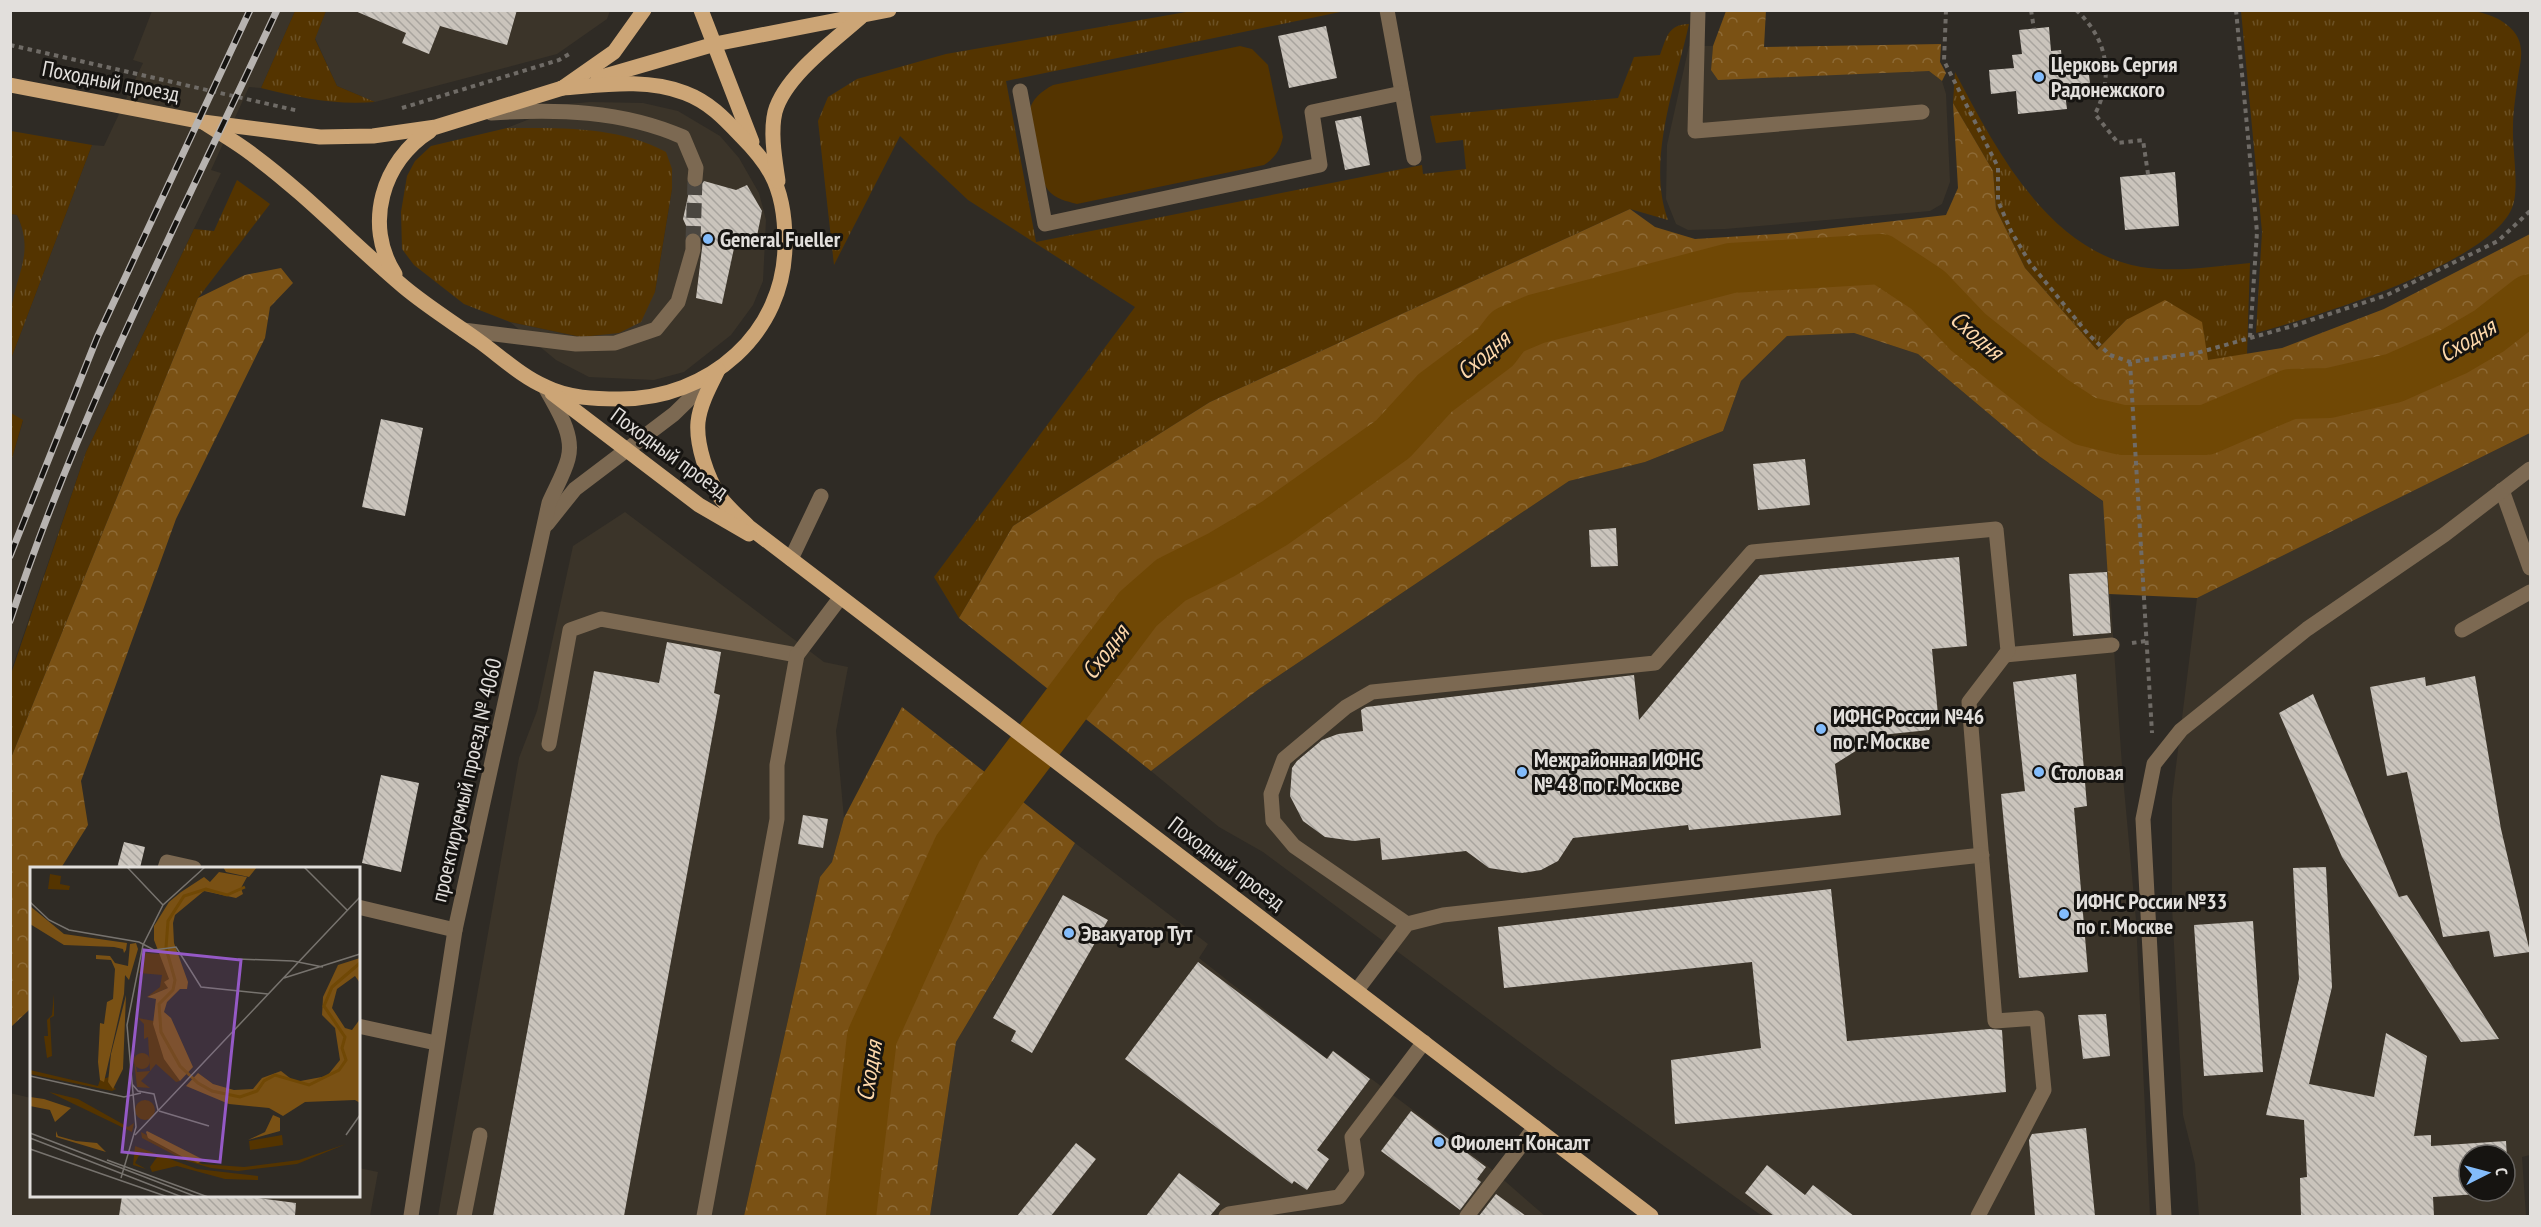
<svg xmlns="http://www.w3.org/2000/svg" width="2541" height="1227" font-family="'PT Sans Narrow',sans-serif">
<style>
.built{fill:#3b3429;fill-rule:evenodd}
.grass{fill:url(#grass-tufts)}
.forest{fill:url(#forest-crowns)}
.pitch{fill:#543400}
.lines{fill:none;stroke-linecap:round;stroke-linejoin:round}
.river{stroke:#704805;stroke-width:50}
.building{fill:url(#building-back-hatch);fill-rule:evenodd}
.minor-tunnel{stroke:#4a4640;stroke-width:15;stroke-dasharray:15 8;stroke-linecap:butt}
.path{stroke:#6f6b66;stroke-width:4;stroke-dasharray:4.5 4.5;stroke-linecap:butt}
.minor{stroke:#7c6952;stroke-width:15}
.major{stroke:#cca576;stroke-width:15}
.rail-casing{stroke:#b7b3b0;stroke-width:7}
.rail{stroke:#161411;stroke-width:4.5;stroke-dasharray:14;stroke-linecap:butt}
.poi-dot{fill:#83bcfb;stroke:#161411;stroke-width:2}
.labels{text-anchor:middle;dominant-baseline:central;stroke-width:6;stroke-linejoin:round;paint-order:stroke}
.poi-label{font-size:22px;font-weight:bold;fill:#e2dfdc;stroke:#161411;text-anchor:start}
.street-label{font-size:22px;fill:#e2dfdc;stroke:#161411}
.water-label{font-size:24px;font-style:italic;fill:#fdd7aa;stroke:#161411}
.inset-river{fill:none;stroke:#704805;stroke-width:3}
.inset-road{fill:none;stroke:#77736e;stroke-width:1.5}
.view{fill:#9559c6;fill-opacity:0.15;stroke:#9559c6;stroke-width:3}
.inset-edge{fill:none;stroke:#e2dfdc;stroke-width:3}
</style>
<defs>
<pattern id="grass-tufts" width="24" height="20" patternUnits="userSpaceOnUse" patternTransform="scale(1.5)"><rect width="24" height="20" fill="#543400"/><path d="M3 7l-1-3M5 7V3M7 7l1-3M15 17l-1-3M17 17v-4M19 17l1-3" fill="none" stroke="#6c5125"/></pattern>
<pattern id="forest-crowns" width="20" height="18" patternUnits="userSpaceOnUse" patternTransform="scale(1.5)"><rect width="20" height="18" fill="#7a5114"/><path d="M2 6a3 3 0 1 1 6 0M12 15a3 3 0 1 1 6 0" fill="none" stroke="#8d6a36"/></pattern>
<pattern id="building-back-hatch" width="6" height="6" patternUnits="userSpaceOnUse" patternTransform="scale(1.5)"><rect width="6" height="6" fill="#cac4bc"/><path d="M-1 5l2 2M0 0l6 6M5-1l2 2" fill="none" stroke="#a8a49e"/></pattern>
</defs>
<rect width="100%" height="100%" fill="#2f2b25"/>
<!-- built -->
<g class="built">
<polygon points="152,11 295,11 261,88 249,87 211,170 221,173 86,452 10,674 11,462 23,421 11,413 11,359 92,145 104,146 143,63 133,60"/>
<polygon points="326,11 610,11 607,19 557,54 375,102 337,86 315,38"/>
<polygon points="1689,46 1713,46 1711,70 1929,71 1942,81 1946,94 1950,182 1942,204 1930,211 1725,229 1688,230 1676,224 1666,199 1667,145"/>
<polygon points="590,102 643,103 678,111 720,136 739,158 759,193 766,220 763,281 753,305 731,335 684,372 654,380 589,377 556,360 510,322 581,337 655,292 672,189 672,169 507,128 568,104"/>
<polygon points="11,214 17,215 24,232 26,256 11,312"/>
<polygon points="1854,333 1918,354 2039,456 2104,502 2122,766 2136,920 2150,1216 1762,1216 1556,1069 1263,852 1219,827 1151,771 1259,689 1569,481 1645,462 1723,431 1741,381 1787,336"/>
<path d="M 2530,433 L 2530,1155 L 2522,1157 L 2526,1216 L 2199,1216 L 2195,1164 L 2183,1115 L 2172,907 L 2172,798 L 2197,598 ZM 2469,1155 L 2505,1155 L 2505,1191 L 2469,1191 Z"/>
<polygon points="625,512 824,662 848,667 836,731 844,818 832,862 820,877 744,1216 438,1216 519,758 537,711 573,546"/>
<polygon points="1075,843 1208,944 1199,958 1326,1058 1333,1050 1490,1168 1545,1216 930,1216 956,1042"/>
<polygon points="10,1093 31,1098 32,1196 358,1196 359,1168 378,1172 370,1216 11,1216"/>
</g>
<!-- grass -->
<g class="grass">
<path d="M 295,11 L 326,11 L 315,39 L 337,86 L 375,102 C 334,105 300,98 261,88 Z"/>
<path d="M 1192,11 L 1345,11 L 1006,81 L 1036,242 L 1422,165 L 1423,174 L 1466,169 L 1463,140 L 1436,143 L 1430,116 L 1618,98 L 1634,57 L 1660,55 C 1667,36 1668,25 1689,24 C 1676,83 1646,162 1668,220 L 1630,209 L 1210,402 L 1013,526 L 959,618 L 934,577 L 1135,307 L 968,200 L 900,136 L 834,265 L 818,121 L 828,97 L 857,79 L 946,54 Z"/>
<path d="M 2241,11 L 2473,11 C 2493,14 2520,26 2521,50 C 2522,59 2519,69 2518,77 C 2516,94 2513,111 2513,127 C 2512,150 2520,189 2512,208 C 2489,264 2314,317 2256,333 L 2262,232 Z"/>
<path d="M 1955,72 C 1995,148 2048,251 2141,267 C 2176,273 2215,266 2250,263 L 2247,354 L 2208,361 L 2126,320 L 2097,350 L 2025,268 L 1996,209 L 1993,171 L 1953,103 Z"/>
<path d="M 507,128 C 561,128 618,126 666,152 L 672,169 L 672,189 L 655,292 L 641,322 L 619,333 L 581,337 L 510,322 L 464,304 L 414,265 L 402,249 L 401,212 L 407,176 L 415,161 L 431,146 Z"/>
<path d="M 11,131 L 92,145 L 11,359 C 10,343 8,326 11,311 C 16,273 35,254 17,215 L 11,214 Z"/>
<polygon points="237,180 270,204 198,298 11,758 11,674 86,452 194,229 214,231"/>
<polygon points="11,413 23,420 11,462"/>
</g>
<!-- forest -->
<g class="forest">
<polygon points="1766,10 1764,47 1941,44 1940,62 1946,73 1942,81 1929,71 1718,80 1711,70 1713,46 1726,11"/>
<polygon points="1953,103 1993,171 1996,209 2025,268 2097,350 2126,320 2165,300 2202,322 2208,360 2282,348 2384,309 2530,234 2530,433 2197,598 2109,594 2103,501 2039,456 1918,354 1854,333 1787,336 1741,381 1723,431 1645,462 1569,481 1259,689 1151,771 959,618 1013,526 1210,402 1630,209 1655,227 1695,239 1790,233 1946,215 1958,188"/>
<polygon points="281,268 293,283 270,307 265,338 176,519 81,781 88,825 61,868 32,868 31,998 29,1010 11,1027 11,758 198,298 245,275"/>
<polygon points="902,707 1075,843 956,1042 930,1216 744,1216 820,877 832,862 844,818"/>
</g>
<!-- pitch -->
<path class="pitch" d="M 1240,46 L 1252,49 L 1268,65 L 1283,137 C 1280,150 1275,158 1264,165 L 1077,204 C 1066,201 1055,199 1048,190 C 1040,180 1027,126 1029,113 C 1031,99 1042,91 1053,85 Z"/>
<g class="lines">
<!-- river -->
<polyline class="river" points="851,1216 872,1037 958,848 1138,609 1171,580 1221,555 1275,523 1393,439 1435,393 1495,348 1508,331 1536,319 1731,268 1881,259 1928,290 1968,332 2053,400 2085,421 2122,430 2206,430 2290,394 2329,393 2394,378 2455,351 2489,331 2530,299"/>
</g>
<!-- building -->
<g class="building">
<polygon points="353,10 517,10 507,45 440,26 429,54 402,43 406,33"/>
<polygon points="1326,26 1337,78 1289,88 1278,36"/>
<polygon points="2049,27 2051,51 2061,50 2062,62 2087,60 2090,83 2064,86 2067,109 2018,114 2016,91 1991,94 1989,70 2014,68 2012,55 2022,54 2019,30"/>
<polygon points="1361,116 1370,165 1345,170 1335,121"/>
<polygon points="2175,172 2179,226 2125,230 2120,177"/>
<polygon points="704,181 736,190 747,185 762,211 756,241 736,239 722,304 696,298 703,240 698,233 689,232 683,219 690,187 699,188"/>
<polygon points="381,419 423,428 405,516 362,507"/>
<polygon points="1805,459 1810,505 1758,510 1753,464"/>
<polygon points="1616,528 1618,566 1591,567 1589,530"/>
<polygon points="1959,557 1967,646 1932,649 1938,715 1929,730 1881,735 1835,764 1841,815 1689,830 1688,825 1573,838 1558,861 1541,870 1522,873 1489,868 1466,851 1382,860 1380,838 1354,841 1325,837 1303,821 1290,796 1292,768 1297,761 1322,740 1338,734 1363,731 1361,710 1366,707 1634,675 1639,720 1760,575"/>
<polygon points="2107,572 2111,633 2073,636 2069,574"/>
<polygon points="667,642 721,652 714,693 720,695 624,1216 493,1216 594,671 659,683"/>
<polygon points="2076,674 2087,806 2074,808 2088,972 2019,978 2001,794 2025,791 2013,682"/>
<polygon points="2475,676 2501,829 2530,952 2494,957 2489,931 2443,937 2407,772 2387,776 2370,687 2425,677 2426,686"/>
<polygon points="2313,694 2399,897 2407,895 2499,1039 2461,1042 2342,857 2279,713"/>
<polygon points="381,775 419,783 401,872 362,863"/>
<polygon points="803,815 828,819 823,848 798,844"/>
<polygon points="124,842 145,847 140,868 117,868"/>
<path d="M 2326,867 L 2332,987 L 2309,1084 L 2374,1097 L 2386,1033 L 2427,1056 L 2414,1136 L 2431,1135 L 2431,1146 L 2506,1141 L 2509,1192 L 2433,1197 L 2434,1216 L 2301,1216 L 2300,1178 L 2307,1177 L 2304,1120 L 2266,1115 L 2299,979 L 2293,868 ZM 2469,1155 L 2505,1155 L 2505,1191 L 2469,1191 Z"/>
<polygon points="1831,889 1847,1041 1990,1029 2002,1030 2006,1092 1675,1124 1671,1060 1761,1048 1752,962 1504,988 1498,927"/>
<polygon points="1063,895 1108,920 1032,1053 1011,1041 1016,1031 993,1018"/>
<polygon points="2253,921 2263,1072 2204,1076 2194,925"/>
<polygon points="1198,962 1327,1059 1333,1051 1370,1079 1317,1150 1329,1159 1307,1190 1294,1181 1292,1184 1125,1059"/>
<polygon points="2106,1014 2110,1056 2083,1059 2078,1015"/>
<polygon points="1411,1111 1486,1167 1477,1179 1481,1182 1460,1210 1381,1151"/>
<polygon points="2086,1128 2095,1216 2035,1216 2029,1140 2032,1134"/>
<polygon points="1076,1143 1096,1159 1051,1216 1017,1216"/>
<polygon points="1767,1165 1805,1195 1813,1185 1854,1216 1774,1216 1745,1193"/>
<polygon points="1179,1173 1220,1204 1210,1216 1146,1216"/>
<polygon points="1496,1194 1526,1216 1479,1216"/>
<polygon points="122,1196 242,1196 296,1203 295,1216 119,1216"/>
</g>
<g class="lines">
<!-- minor-tunnel -->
<polyline class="minor-tunnel" points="693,241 695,179"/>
<!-- path -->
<g class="path">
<polyline points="1946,10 1944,61 1998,167 1998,201 2011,231 2030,263 2088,334 2110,355 2130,362 2197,353 2296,325 2387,295 2498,241 2530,211"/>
<polyline points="2031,10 2034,29"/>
<path d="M 2076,10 C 2108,39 2114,77 2095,114 L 2118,143 L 2143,140 L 2148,174"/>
<polyline points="2236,10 2257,232 2250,338"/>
<polyline points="10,45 299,111"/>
<polyline points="402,108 559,60 571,53"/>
<polyline points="2130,362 2152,733"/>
<polyline points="2132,643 2146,641"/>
</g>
<!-- minor -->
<g class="minor">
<polyline points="1387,10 1414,158"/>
<polyline points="1698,10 1695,131 1922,112"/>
<polyline points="1020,91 1045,224 1320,165 1312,112 1402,93"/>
<path d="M 491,113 C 557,109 621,110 683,137 L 696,168 L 695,179"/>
<polyline points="463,330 576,344 615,343 656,329 678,302 693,250 693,241"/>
<polyline points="2502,490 2530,568"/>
<polyline points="547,524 575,489 674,414 716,373"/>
<polyline points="791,559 821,496"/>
<polyline points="2462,630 2530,592"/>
<polyline points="2005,655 2112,645"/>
<polyline points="549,744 570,630 601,619 797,655 840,598"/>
<polyline points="165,868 167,862 194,868"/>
<polyline points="358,907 455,930"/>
<polyline points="1407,924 1294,846 1273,821 1271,794 1284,759 1346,707 1372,692 1655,663 1752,552 1996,529 2008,651 1969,702 1995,1021 2037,1018 2044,1090 1978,1216"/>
<polyline points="1357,990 1407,924 1443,915 1982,855"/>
<polyline points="358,1026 436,1043"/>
<path d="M 411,1216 L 455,930 L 549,503 C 555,489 564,474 568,459 C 575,434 556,408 545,387"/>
<polyline points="464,1216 480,1135"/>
<polyline points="704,1216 777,819 777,765 797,655"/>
<polyline points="1226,1216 1229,1214 1339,1197 1357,1173 1352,1137 1424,1042"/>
<polyline points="1467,1216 1535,1127"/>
<polyline points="2164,1216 2143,819 2154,764 2181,730 2307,629 2444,535 2530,469"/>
</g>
<!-- major -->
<g class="major">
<polyline points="701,10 752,142"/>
<polyline points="598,78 715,44 889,10"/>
<polyline points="10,85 203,122 320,137 373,136 436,127 569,86"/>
<polyline points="564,87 614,52 644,10"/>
<path d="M 203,122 C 220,133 238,143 253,155 C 307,195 353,244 404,287 C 428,307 454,323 479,341 C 500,356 522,377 546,387 C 568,398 595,399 620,399 C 709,399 786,333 785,242 C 785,219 782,194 771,174 C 763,159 752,147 741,136 C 724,118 709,102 685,93 C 646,78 603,85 562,88"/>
<path d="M 778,181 C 775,160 770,133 775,112 C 785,76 834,41 861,17"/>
<path d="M 395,274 C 363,225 383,160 430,131"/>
<path d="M 718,370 C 710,386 700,404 698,422 C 696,444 707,478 720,497 C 728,508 739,517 749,527 L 1651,1216"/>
<polyline points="552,393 699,505 749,534"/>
</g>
<defs>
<g id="rail">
<polyline points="10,556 97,338 250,10"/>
<path d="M 10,621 C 80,409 183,212 277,10"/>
</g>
</defs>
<!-- rail casing -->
<use href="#rail" class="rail-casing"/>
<!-- rail -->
<use href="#rail" class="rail"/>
</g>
<!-- markers -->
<g class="poi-dot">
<circle cx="2039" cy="77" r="6"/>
<circle cx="708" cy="239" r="6"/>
<circle cx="1821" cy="729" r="6"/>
<circle cx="1522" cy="772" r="6"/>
<circle cx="2039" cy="772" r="6"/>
<circle cx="2064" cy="914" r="6"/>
<circle cx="1069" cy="933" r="6"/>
<circle cx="1439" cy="1142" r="6"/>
</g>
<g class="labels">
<!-- poi labels -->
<g class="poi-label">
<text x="2051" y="64">Церковь Сергия<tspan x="2051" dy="25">Радонежского</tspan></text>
<text x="720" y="239">General Fueller</text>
<text x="1833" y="716">ИФНС России №46<tspan x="1833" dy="25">по г. Москве</tspan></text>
<text x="1534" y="759">Межрайонная ИФНС<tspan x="1534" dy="25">№ 48 по г. Москве</tspan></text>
<text x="2051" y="772">Столовая</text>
<text x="2076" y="901">ИФНС России №33<tspan x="2076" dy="25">по г. Москве</tspan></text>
<text x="1081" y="933">Эвакуатор Тут</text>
<text x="1451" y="1142">Фиолент Консалт</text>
</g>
<!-- street labels -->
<g class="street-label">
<text transform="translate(111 81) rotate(11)">Походный проезд</text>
<text transform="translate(670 453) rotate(36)">Походный проезд</text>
<text transform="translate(466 780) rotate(-77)">проектируемый проезд № 4060</text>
<text transform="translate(1227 863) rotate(37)">Походный проезд</text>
</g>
<!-- water labels -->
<g class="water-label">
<text transform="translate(1977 335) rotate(41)">Сходня</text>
<text transform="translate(2467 340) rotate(-31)">Сходня</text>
<text transform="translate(1483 355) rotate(-40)">Сходня</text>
<text transform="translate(1105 652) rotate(-53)">Сходня</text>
<text transform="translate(869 1071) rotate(-81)">Сходня</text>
</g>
</g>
<!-- overview -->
<g transform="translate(30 867)">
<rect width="330" height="330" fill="#2f2b25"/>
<path d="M 20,7 L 31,9 L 30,17 L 40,19 L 39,23 L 18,22 ZM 115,86 L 130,87 L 140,112 L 138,121 L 117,130 L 130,120 L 132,108 L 109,106 ZM 24,127 L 24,149 L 20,151 L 22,189 L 17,191 L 14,169 L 18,169 L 17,153 L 22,148 ZM 108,151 L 124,154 L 135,192 L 150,214 L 146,215 L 126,197 L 116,209 L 111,214 L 120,221 L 107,220 L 102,176 L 107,205 L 120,204 L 118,170 L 114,172 L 114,157 ZM 0,203 L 68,219 L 70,213 L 79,210 L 78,215 L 86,222 L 82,224 L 0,207 ZM 19,225 L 48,232 L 98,260 L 104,256 L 102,265 ZM105 243a10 10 0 1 1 20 0a10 10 0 1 1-20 0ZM 111,265 L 172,297 L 214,300 L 269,293 L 316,277 L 267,297 L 208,304 L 181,301 L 154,293 L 112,271 ZM 252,268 L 253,278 L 220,283 L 219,274 ZM 105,279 L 167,302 L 228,309 L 228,313 L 195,312 L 147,299 L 122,305 L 120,300 L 127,290 L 111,285 L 105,296 L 116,302 L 103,298 Z" fill="#543400"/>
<path d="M 193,0 L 227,0 L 219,10 L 196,5 ZM 189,5 L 217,10 L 211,21 L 213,27 L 206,31 L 174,24 L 145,48 L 143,56 L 144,76 L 158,115 L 157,122 L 150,122 L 137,135 L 134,145 L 141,151 L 163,200 L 150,214 L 134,192 L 123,157 L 126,132 L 117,130 L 138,121 L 134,115 L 139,112 L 124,73 L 124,59 L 139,35 L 151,25 L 174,10 L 180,15 ZM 0,39 L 34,67 L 97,76 L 96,83 L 94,86 L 93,82 L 84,80 L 34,78 L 0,57 ZM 106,76 L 108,82 L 99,113 L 95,108 L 94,127 L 74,215 L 70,213 L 68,195 L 70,156 L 74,157 L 77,135 L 83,132 L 85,102 L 81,93 L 66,92 L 66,88 L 80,89 L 85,96 L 98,99 L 100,77 ZM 330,91 L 330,116 L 325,109 L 307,122 L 302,141 L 315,161 L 322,163 L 330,152 L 330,236 L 325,233 L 275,235 L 253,249 L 239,241 L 199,237 L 156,219 L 168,206 L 183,217 L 204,223 L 223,222 L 232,211 L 251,204 L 265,215 L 297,209 L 310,193 L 305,161 L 292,148 L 293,130 L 308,98 ZM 96,128 L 93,202 L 83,222 L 78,215 L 81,187 ZM 0,230 L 14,232 L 41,241 L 25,255 L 20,243 L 0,239 ZM 243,248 L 250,251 L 250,264 L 218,273 L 235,265 ZM 26,264 L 28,269 L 46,274 L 67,276 L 76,285 L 26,270 ZM 116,265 L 117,264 L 174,293 L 168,296 L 153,290 L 118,271 Z" fill="#7a5114"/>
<path d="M104 194a8 8 0 1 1 16 0a8 8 0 1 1-16 0Z" fill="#543400"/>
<path class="inset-river" d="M 215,20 L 197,28 L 176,22 L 154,29 L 138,54 L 136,81 L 145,113 L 143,123 L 129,137 L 131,165 L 150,199 L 168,216 L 182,224 L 210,230 L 227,224 L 234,214 L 245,208 L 279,218 L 309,203 L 316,193 L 312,181 L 315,170 L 294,139 L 302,120 L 330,96"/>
<path class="inset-road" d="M 97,0 L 133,38M 274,0 L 317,43M 0,35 L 19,53 L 39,63 L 109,75 L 124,83 L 146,80 L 171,120 L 238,127M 208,92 L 263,94 L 293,100M 254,111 L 330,87M 0,209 L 94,230 L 111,226M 102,217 L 108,224 L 124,227 L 128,243M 129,244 L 179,259M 0,266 L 167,330M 105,268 L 330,30M 316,268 L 330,248M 0,271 L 152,330M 0,282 L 138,330M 77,293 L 178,330M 91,311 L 106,260 L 97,158 L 113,78 L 133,38 L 175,0"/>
<path class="view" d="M 114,83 L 211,93 L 190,295 L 92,285 Z"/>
<rect width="330" height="330" class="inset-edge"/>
</g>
<!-- border -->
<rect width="2541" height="1227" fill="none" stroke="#e2dfdc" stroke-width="24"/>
<!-- north arrow -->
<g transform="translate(2487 1173) rotate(84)"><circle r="28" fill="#161411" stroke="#686562" stroke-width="1.5"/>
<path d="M0-4.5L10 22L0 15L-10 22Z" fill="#83bcfb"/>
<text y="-9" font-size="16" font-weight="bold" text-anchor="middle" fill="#e2dfdc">С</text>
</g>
</svg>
